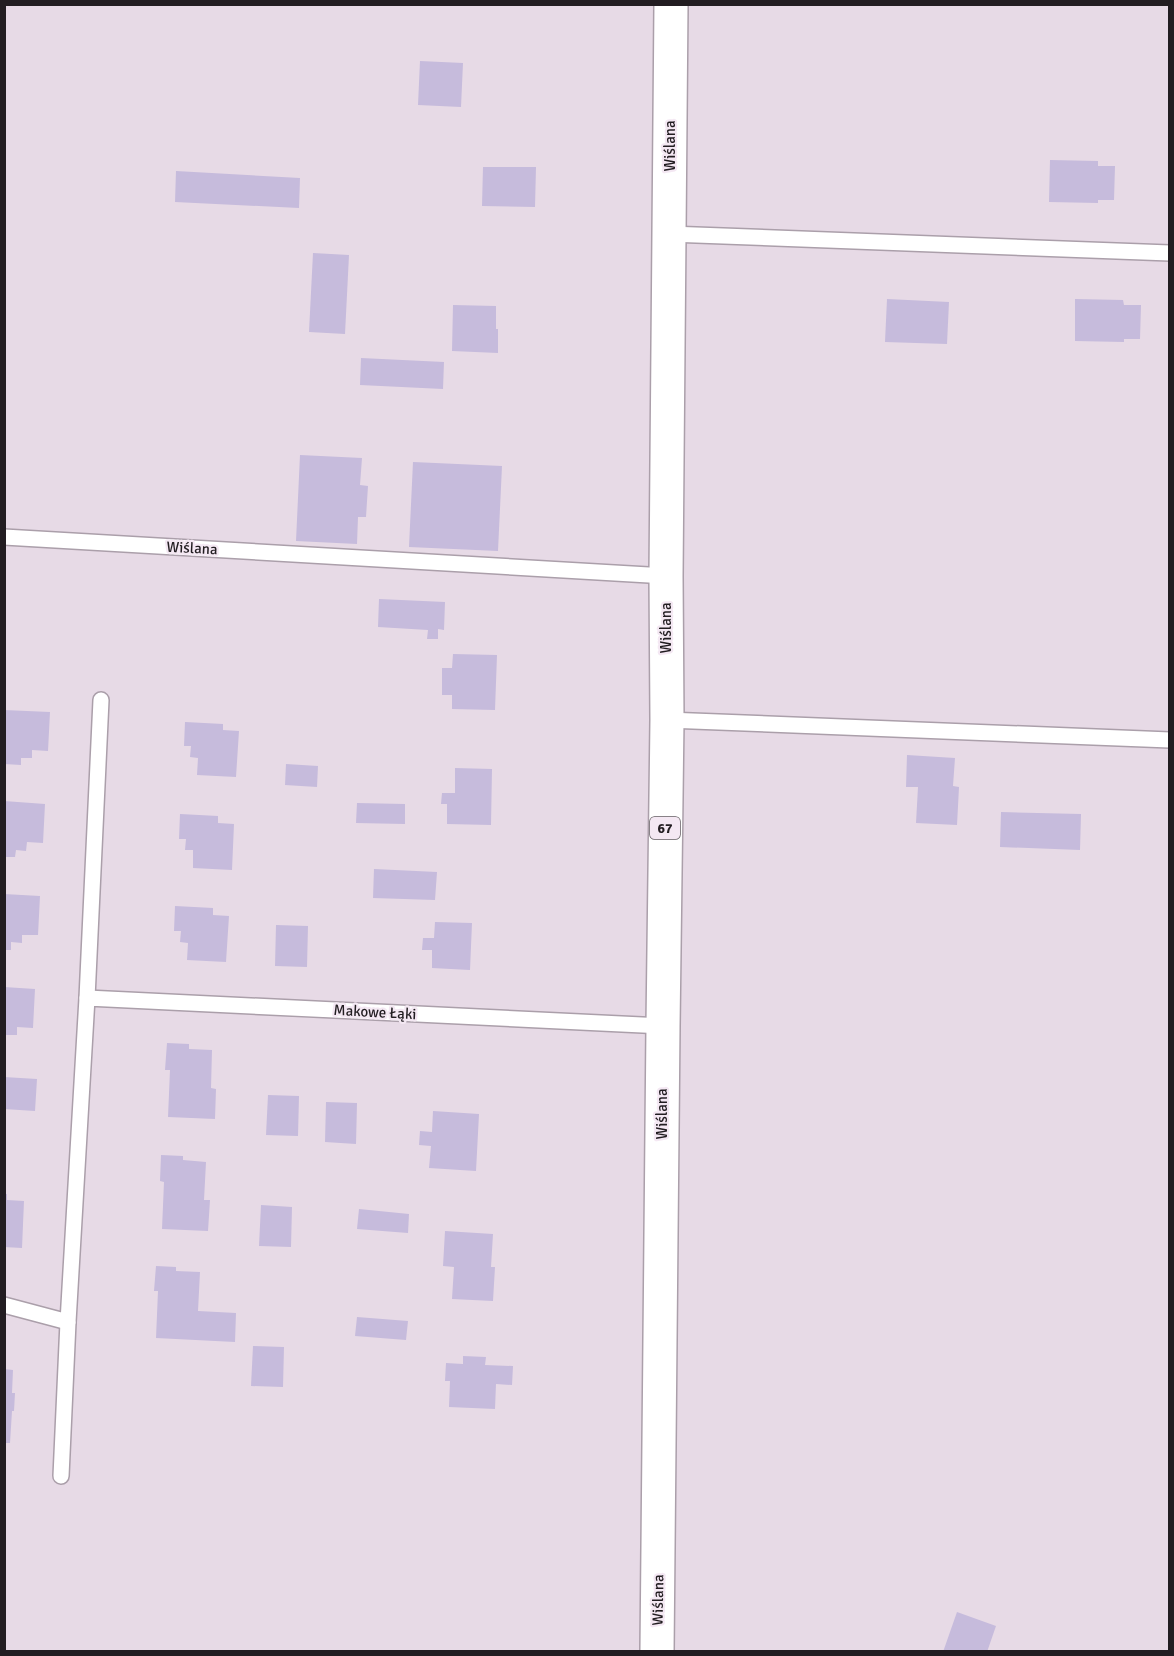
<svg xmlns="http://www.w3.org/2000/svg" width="1174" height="1656" font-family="Signika,sans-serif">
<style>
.building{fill:#c6bbdc}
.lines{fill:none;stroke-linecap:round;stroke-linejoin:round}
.lane-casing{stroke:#ab9faa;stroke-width:18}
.primary-casing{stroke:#ab9faa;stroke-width:36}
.lane{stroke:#fff;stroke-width:15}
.primary{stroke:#fff;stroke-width:33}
.labels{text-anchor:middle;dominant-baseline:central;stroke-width:4.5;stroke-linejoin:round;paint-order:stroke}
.shield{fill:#f4e8f3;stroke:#615a60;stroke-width:1.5}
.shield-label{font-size:14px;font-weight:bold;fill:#221d21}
.street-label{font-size:15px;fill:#221d21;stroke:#f4e8f3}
</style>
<rect width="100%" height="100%" fill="#e7dae6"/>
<!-- building -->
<g class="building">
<polygon points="420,61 463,63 461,107 418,105"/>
<polygon points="1050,160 1098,161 1098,166 1115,166 1114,200 1098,200 1098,203 1049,202"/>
<polygon points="483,167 536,167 535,207 482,206"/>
<polygon points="176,171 300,178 299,208 175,202"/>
<polygon points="313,253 349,255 345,334 309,332"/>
<polygon points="887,299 949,302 947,344 885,342"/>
<polygon points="1075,299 1123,300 1124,305 1141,305 1140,339 1124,339 1124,342 1075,341"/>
<polygon points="453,305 496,306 496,329 498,329 498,353 452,351"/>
<polygon points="361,358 444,362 443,389 360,385"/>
<polygon points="300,455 362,458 360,485 368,486 366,517 358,517 357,544 296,541"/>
<polygon points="413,462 502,466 498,551 409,547"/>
<polygon points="379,599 445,602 444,630 438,629 438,639 427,639 428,630 378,627"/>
<polygon points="453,654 497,655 495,710 452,709 452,695 442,695 442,668 452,668"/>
<polygon points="4,710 50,712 48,751 32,750 32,758 21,758 21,765 4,764"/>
<polygon points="185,722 223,724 223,730 239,731 236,777 197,775 198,758 190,757 191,746 184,746"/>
<polygon points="907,755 955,758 953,786 959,787 957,825 916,823 918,787 906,787"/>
<polygon points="286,764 318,766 317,787 285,785"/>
<polygon points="455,768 492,769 491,825 447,824 447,804 441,804 442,793 455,793"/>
<polygon points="4,801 45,804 43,843 27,842 26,851 16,850 15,857 4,857"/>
<polygon points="357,803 405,804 405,824 356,823"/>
<polygon points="1001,812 1081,814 1080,850 1000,847"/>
<polygon points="180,814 218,816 218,823 234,824 232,870 193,868 193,850 185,850 186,839 179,839"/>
<polygon points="374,869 437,872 435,900 373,898"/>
<polygon points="4,894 40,896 38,935 22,935 22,943 11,942 11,950 4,950"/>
<polygon points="175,906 213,908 213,915 229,916 226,962 187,960 188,943 180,942 181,931 174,931"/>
<polygon points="435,922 472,923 470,970 432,968 432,950 422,950 423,938 434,938"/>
<polygon points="276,925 308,926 307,967 275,966"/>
<polygon points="4,987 35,989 33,1028 17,1027 17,1035 4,1035"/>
<polygon points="167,1043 189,1044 189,1049 212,1050 211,1088 216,1089 215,1119 168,1117 170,1070 165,1070"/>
<polygon points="4,1077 37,1079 35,1111 4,1109"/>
<polygon points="268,1095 299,1096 298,1136 266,1135"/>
<polygon points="326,1102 357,1103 356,1144 325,1142"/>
<polygon points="433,1111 479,1114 476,1171 429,1168 431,1146 419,1145 420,1131 432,1132"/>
<polygon points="161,1155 183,1156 183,1160 206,1162 204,1200 210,1200 208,1231 162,1229 164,1182 160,1181"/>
<polygon points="4,1194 7,1194 7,1200 24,1201 22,1248 4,1247"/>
<polygon points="261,1205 292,1207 291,1247 259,1246"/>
<polygon points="359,1209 409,1214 408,1233 357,1229"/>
<polygon points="445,1231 493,1234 491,1267 495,1267 493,1301 452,1299 454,1267 443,1266"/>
<polygon points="156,1266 176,1267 176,1271 200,1272 198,1311 236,1313 235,1342 156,1338 158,1291 154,1291"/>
<polygon points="357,1317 408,1321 406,1340 355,1336"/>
<polygon points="253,1346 284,1347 283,1387 251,1386"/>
<polygon points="463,1356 486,1357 485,1365 513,1366 512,1385 496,1384 495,1409 449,1407 450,1381 445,1381 446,1363 463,1364"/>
<polygon points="4,1369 13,1370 12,1393 15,1393 14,1411 12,1411 10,1443 4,1443"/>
<polygon points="957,1612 996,1626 987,1652 943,1652"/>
</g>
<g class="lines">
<defs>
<g id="lane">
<polyline points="669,234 1170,253"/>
<polyline points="4,537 666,576"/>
<polyline points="667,720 1170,740"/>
<polyline points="87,998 101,700"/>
<polyline points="4,1305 68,1322 87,998 663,1026"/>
<polyline points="61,1476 68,1322"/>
</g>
<polyline id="primary" points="657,1652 663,1026 667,720 666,576 671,4"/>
</defs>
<!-- lane casing -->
<use href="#lane" class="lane-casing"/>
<!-- primary casing -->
<use href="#primary" class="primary-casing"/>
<!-- lane -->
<use href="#lane" class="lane"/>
<!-- primary -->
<use href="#primary" class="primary"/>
</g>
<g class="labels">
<!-- shield labels -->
<rect class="shield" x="650" y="817" width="30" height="22" rx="4.5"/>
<g class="shield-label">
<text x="665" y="828">67</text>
</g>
<!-- street labels -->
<g class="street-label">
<text transform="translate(670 146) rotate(-90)">Wiślana</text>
<text transform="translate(192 548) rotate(3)">Wiślana</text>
<text transform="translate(666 628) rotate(-90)">Wiślana</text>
<text transform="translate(375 1012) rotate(3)">Makowe Łąki</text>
<text transform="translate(662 1114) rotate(-90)">Wiślana</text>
<text transform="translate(658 1600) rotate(-89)">Wiślana</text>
</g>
</g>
<!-- border -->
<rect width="1174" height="1656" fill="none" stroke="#221d21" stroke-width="12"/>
</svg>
